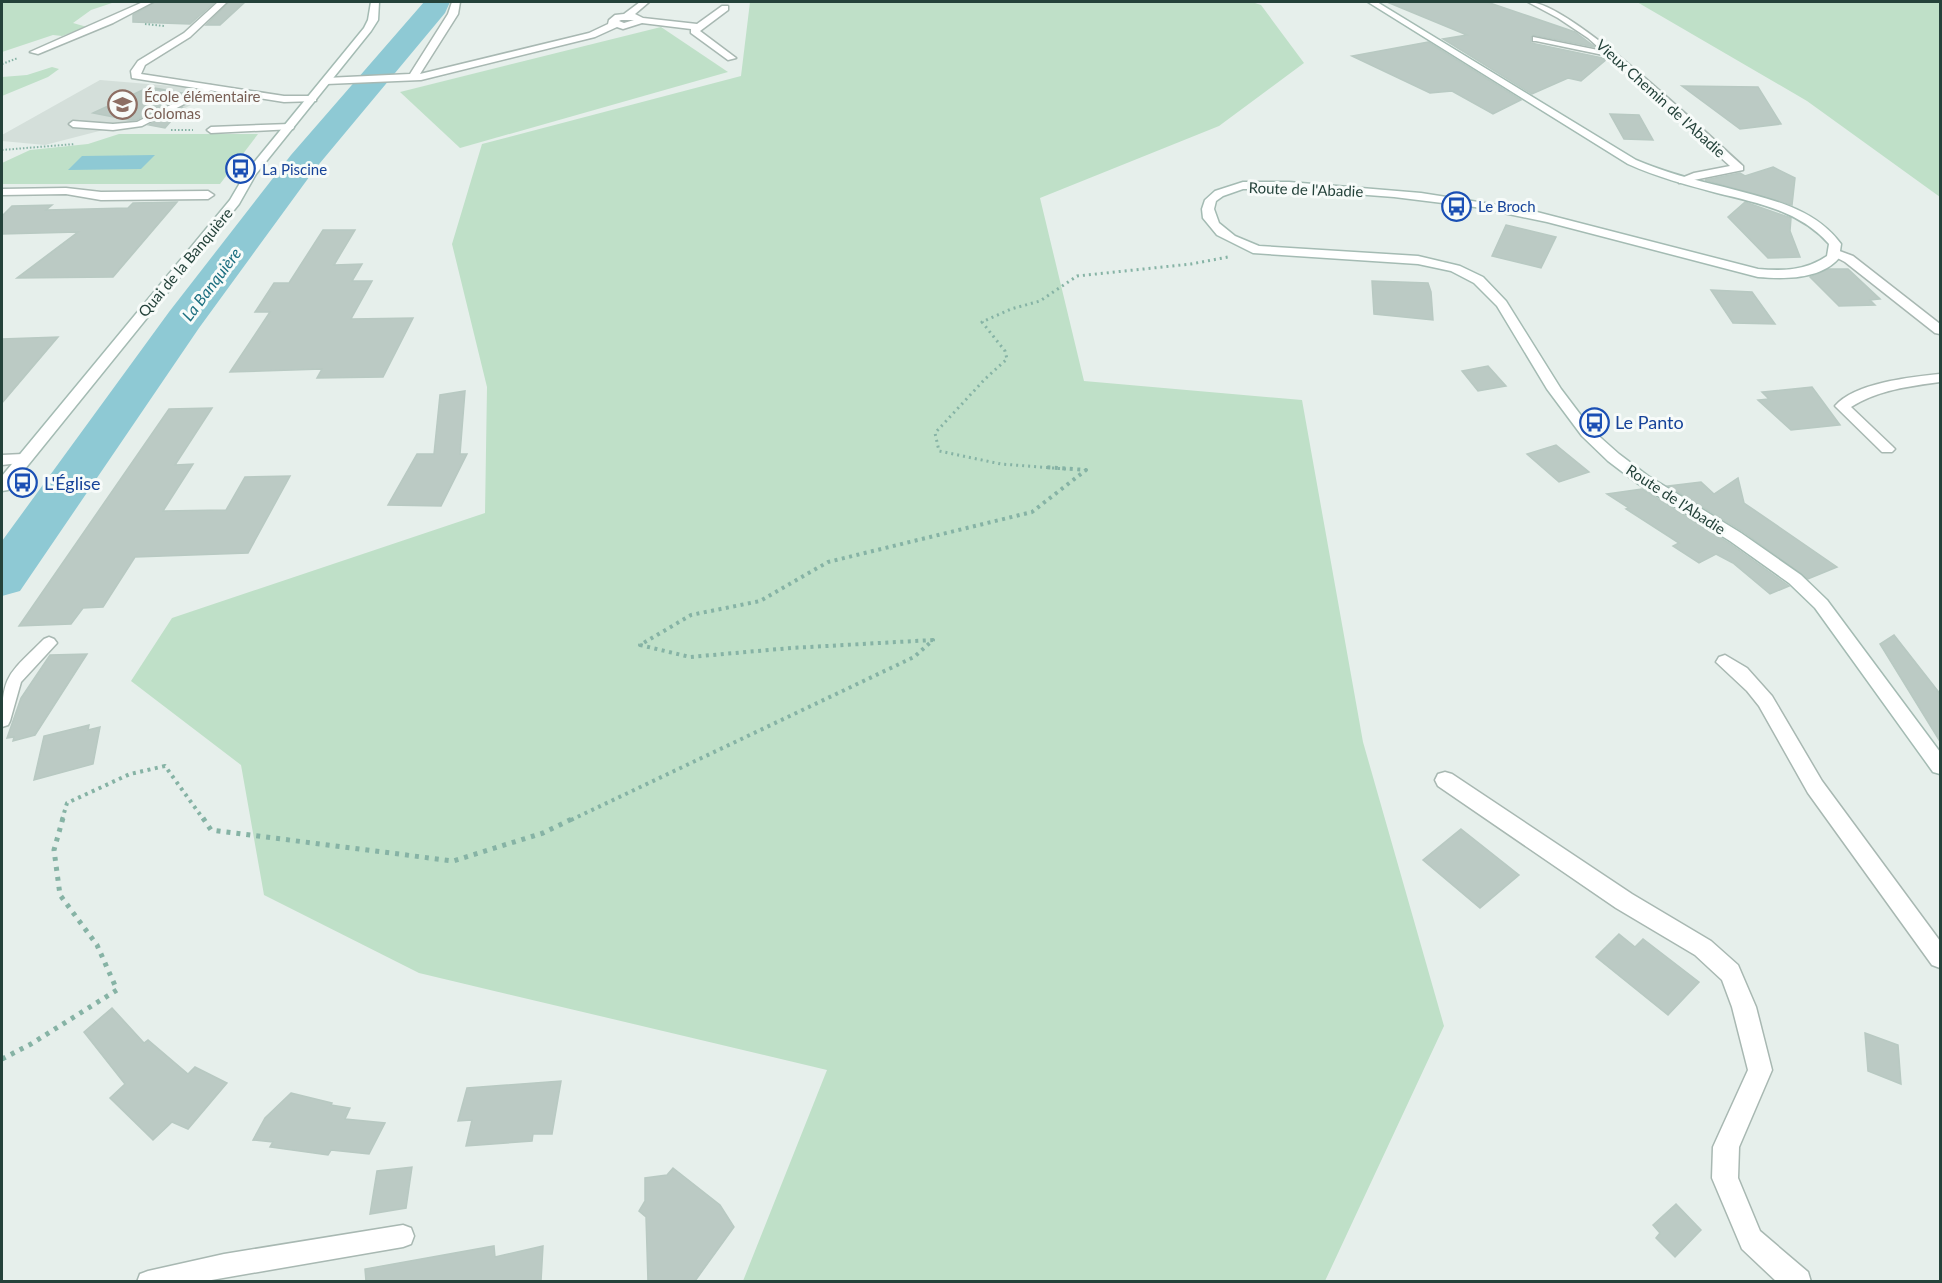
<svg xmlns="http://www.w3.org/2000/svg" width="1942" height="1283" font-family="Lato,sans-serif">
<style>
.built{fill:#d4dfda}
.green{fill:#bfe0c8}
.water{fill:#8ec9d4}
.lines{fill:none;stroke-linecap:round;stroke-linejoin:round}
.river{fill:#8ec9d4;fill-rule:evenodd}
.building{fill:#bbcac4;stroke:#b8c9c2;stroke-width:1.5}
.lane-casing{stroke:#a8b8b2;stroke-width:3}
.street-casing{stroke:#a8b8b2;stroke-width:3}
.secondary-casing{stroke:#a4bbb3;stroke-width:3}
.path-far3{stroke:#86b3a5;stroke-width:2;stroke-dasharray:1.5 2;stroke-linecap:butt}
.path-far2{stroke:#86b3a5;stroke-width:3;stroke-dasharray:2 4;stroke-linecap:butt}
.path-far1{stroke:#86b3a5;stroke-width:4;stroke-dasharray:3 4.5;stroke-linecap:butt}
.path{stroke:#86b3a5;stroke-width:5;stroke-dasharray:4 6;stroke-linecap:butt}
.lane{fill:#fff;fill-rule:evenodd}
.street{fill:#fff;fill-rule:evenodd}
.secondary{fill:#fff;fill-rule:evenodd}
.labels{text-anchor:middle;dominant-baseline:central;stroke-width:6;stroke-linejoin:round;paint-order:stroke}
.far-education-label{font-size:15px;fill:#785e54;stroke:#f7fbf9;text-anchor:start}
.far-street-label{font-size:15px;fill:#24423a;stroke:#f7fbf9}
.far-transit-label{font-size:15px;fill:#164399;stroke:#f7fbf9;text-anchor:start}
.far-water-label{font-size:16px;font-style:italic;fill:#1c6f80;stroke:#f7fbf9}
.transit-label{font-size:18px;fill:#164399;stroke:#f7fbf9;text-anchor:start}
</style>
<rect width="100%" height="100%" fill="#e6efeb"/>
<!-- built -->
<polygon class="built" points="100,80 221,90 161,120 142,126 107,129 45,145 2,141 2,135"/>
<!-- green -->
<g class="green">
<polygon points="2,2 115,2 91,10 73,23 87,27 62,36 53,35 2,52"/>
<polygon points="750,2 1252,2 1261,5 1304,63 1219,126 1040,198 1084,381 1302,400 1363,742 1444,1026 1325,1281 743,1281 827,1070 419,973 264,895 241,765 131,681 172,618 485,513 487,387 452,244 482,144 741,76"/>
<polygon points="1637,2 1940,2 1940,197 1807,101"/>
<polygon points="661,27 728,72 460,148 400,92"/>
<polygon points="52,67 59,69 48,77 2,96 2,77 27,75"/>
<polygon points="119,134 258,134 220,184 2,184 2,163 30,150 88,144"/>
</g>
<!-- water -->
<polygon class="water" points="155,155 141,169 68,170 82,156"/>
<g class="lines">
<!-- river -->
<polygon class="river" points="424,2 450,2 445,13 315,169 199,328 20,591 2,596 2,541 169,312 291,155"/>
</g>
<!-- building -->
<g class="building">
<polygon points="155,2 215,2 190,24 133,22 133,15"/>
<polygon points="229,2 245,2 220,25 206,25"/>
<polygon points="1387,2 1487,2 1575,32 1595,47 1533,35 1531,37 1531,43 1607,59 1581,81 1568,78 1532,94 1443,39 1467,35"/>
<polygon points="1428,42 1521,100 1493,114 1452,91 1430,93 1352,56"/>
<polygon points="1682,86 1758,87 1781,124 1740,129"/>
<polygon points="149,87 188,94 136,120 129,120 93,113"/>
<polygon points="183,107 165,128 149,125"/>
<polygon points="1610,114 1639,115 1653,140 1624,139"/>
<polygon points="1773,167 1795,178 1792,205 1705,180 1740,173 1745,176"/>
<polygon points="177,202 113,277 17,278 78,232 2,234 2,216 12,206 52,205 46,210 128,208 133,203"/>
<polygon points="1745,202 1791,218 1790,231 1800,257 1768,258 1728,217"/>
<polygon points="1506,225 1556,237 1541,268 1492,256"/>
<polygon points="323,230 355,230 334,265 362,264 352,281 372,281 351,319 413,318 383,377 317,378 322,369 230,372 270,312 255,312 274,283 289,283"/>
<polygon points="1828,269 1848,269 1880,299 1870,300 1875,305 1839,306 1810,277"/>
<polygon points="1372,281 1428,283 1431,292 1433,320 1374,314"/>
<polygon points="1711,290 1752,292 1775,324 1733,323"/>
<polygon points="58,337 2,403 2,339"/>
<polygon points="1488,366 1506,386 1478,391 1462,371"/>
<polygon points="1812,387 1840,425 1791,430 1758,400 1769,399 1762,392"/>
<polygon points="465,391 460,454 467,454 441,506 388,505 417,454 434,454 440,395"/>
<polygon points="212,408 175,465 193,464 163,511 226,510 245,477 290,476 248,553 135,557 103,607 83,608 71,624 19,626 169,409"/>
<polygon points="1556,445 1589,472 1559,482 1527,454"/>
<polygon points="1738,478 1744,503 1837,567 1808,579 1742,531 1668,486 1701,482 1714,494"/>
<polygon points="1642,489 1729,543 1789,586 1770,594 1733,563 1716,554 1699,563 1673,546 1679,543 1626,509 1629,508 1607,494"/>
<polygon points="1894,635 1941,695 1941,743 1880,644"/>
<polygon points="87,654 35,735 13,741 14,737 7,738 21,698 50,655"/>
<polygon points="89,725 88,730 100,727 93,764 34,780 44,736"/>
<polygon points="1461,829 1519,875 1480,908 1423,860"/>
<polygon points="1619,934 1635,947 1643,939 1699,982 1668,1015 1596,957"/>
<polygon points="112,1008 144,1043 148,1040 188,1074 195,1067 227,1083 188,1129 172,1122 153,1140 110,1098 125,1084 84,1032"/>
<polygon points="1865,1033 1898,1045 1901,1084 1868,1071"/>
<polygon points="561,1081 552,1134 533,1134 532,1141 466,1146 472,1120 458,1121 467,1088"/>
<polygon points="291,1093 332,1103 331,1105 350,1108 345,1119 385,1123 369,1154 331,1150 328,1155 270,1147 273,1142 253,1140 265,1118"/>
<polygon points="412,1167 406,1208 370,1214 377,1171"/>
<polygon points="673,1168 720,1205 734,1227 695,1281 648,1281 646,1217 639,1211 645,1201 645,1178 667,1175"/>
<polygon points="1676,1204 1701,1230 1675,1257 1656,1238 1660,1233 1653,1225"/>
<polygon points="494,1246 495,1257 543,1246 541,1281 366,1281 365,1269"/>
</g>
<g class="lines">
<defs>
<g id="lane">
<polygon points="1533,37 1613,53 1617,55 1613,57 1536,41 1533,41"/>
<polygon points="210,85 217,87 142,126 113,130 73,127 69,124 73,121 113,124 137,122"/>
<polygon points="290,124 294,127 293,129 211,133 207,130 211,127"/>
<path d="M 49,637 L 54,639 L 57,643 L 21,682 L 10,721 L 8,725 L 2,727 C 2,674 8,675 44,639 Z"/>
<polygon points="403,1225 411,1228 414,1236 411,1244 403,1247 200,1282 137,1282 140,1274 148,1271 224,1254"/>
</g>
<g id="street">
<polygon points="143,2 153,2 113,23 38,54 30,52"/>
<polygon points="218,2 227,2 190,37 145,65 141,74 284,96 312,96 316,97 316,101 284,102 132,78 131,71 138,61 184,33"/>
<path d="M 452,2 L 460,2 L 458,14 L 420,74 L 589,33 L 608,24 L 609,20 L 615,15 L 624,14 L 640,2 L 649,2 L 635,14 L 643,18 L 697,24 L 722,6 L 728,6 L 728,10 L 700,31 L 736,58 L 728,60 L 691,33 L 691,29 L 642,23 L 623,29 L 617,27 L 595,37 L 421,80 L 326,84 L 321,81 L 326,78 L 410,74 L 448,14 ZM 621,20 L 634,20 L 624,23 L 619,21 Z"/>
<path d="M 1528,2 C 1568,0 1707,134 1743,166 L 1743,170 L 1679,183 L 1679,179 L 1694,173 L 1730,166 L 1588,38 L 1558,18 Z"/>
<polygon points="66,188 101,192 208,191 214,195 208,199 101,200 66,194 2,195 2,189"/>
<polygon points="1834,249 1853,256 1940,324 1940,334 1935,333 1845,262 1828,253"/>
<path d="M 1940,374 L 1940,382 C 1910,386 1878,390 1851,407 L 1892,446 L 1895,449 L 1892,452 L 1882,452 L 1835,406 C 1854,383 1911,377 1940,374 Z"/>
<polygon points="23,454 28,456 31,459 28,462 2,465 2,455"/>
<polygon points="1725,655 1747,668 1772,696 1822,781 1940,941 1940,968 1932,965 1808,793 1759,706 1747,691 1716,662 1719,657"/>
<polygon points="1445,772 1452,774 1632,894 1711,941 1738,965 1756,1007 1772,1070 1739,1147 1738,1178 1760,1231 1808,1272 1811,1282 1777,1282 1742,1249 1712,1178 1713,1147 1748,1070 1732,1007 1722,980 1695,955 1616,908 1438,786 1435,780 1438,774"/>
</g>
<g id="secondary">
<polygon points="371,2 379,2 378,20 371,31 256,174 239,204 8,490 2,491 2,476 230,200 247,171 364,28 368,20"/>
<path d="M 1368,2 L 1377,2 L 1636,160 C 1664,172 1694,180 1724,187 C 1767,199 1813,206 1841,244 L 1839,258 C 1820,280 1784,279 1758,277 L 1547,222 L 1475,207 L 1394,197 L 1289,189 L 1243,189 L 1223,196 L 1216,201 L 1214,209 L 1219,223 L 1235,236 L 1259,246 L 1418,256 L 1460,266 L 1483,277 L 1506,301 L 1561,389 L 1592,430 L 1619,454 L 1648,476 L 1741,533 L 1801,575 L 1827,600 L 1940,752 L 1940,774 L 1933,772 L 1815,608 L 1789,583 L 1730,541 L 1637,483 L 1608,461 L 1582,436 L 1547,389 L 1497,306 L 1474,283 L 1451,271 L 1418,264 L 1253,253 L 1217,235 L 1203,218 L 1202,209 L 1205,200 L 1215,191 L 1243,182 L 1289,182 L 1421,193 L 1529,210 L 1758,269 C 1783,271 1805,271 1827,256 L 1829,244 C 1800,211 1758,203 1717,193 C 1687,185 1657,177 1628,164 Z"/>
</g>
</defs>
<!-- lane casing -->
<use href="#lane" class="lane-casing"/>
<!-- street casing -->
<use href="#street" class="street-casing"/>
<!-- secondary casing -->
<use href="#secondary" class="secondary-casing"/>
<!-- path-far3 -->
<g class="path-far3">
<polyline points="145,24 164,26"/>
<polyline points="2,64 18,58"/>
<polyline points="171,130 193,130"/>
<polyline points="2,150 75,144"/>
</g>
<!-- path-far2 -->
<polyline class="path-far2" points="1066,469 1001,464 939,451 935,433 985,379 1007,359 1005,351 982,322 1011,309 1040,301 1077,276 1191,264 1228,257"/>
<!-- path-far1 -->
<g class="path-far1">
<polyline points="62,820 67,803 130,774 165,766 204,820"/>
<polyline points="571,820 914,657 933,640 791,648 690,657 640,645 691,615 760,601 828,562 1032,512 1086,470 1044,467"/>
</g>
<!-- path -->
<g class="path">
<polyline points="203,818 211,830 453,861 543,833 574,818"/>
<polyline points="2,1059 31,1044 117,990 97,945 60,895 54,850 63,818"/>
</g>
<!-- lane -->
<use href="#lane" class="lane"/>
<!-- street -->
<use href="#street" class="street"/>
<!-- secondary -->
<use href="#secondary" class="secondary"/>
</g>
<!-- icons -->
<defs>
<symbol id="school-ring" viewBox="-11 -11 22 22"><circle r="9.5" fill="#f7fbf9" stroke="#8d6e63" stroke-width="1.5"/><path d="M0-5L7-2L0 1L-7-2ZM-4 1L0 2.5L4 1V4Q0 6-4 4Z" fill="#8d6e63"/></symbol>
<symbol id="bus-ring" viewBox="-11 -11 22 22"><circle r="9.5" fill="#f7fbf9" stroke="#1a4fb4" stroke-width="1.5"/><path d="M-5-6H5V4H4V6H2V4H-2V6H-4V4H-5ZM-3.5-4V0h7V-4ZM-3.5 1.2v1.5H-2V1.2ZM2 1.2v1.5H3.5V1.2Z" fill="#1a4fb4"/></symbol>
</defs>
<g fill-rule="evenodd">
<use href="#school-ring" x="106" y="88" width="33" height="33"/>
<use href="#bus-ring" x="224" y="152" width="33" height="33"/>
<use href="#bus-ring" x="1440" y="190" width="33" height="33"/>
<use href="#bus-ring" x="1578" y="406" width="33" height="33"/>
<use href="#bus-ring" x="6" y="466" width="33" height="33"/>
</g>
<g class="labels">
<!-- far-education labels -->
<g class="far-education-label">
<text x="144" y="96">École élémentaire<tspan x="144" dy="17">Colomas</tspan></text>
</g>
<!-- far-street labels -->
<g class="far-street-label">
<text transform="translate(1661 98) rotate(42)">Vieux Chemin de l'Abadie</text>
<text transform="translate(1306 189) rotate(2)">Route de l'Abadie</text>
<text transform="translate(185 262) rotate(-50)">Quai de la Banquière</text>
<text transform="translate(1676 499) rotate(33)">Route de l'Abadie</text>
</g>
<!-- far-transit labels -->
<g class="far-transit-label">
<text x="262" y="169">La Piscine</text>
<text x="1478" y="206">Le Broch</text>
</g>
<!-- far-water labels -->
<g class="far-water-label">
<text transform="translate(211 284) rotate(-53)">La Banquière</text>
</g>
<!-- transit labels -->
<g class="transit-label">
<text x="1615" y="422">Le Panto</text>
<text x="44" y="483">L'Église</text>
</g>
</g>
<!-- border -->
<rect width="1942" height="1283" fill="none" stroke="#24423a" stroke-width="6"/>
</svg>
